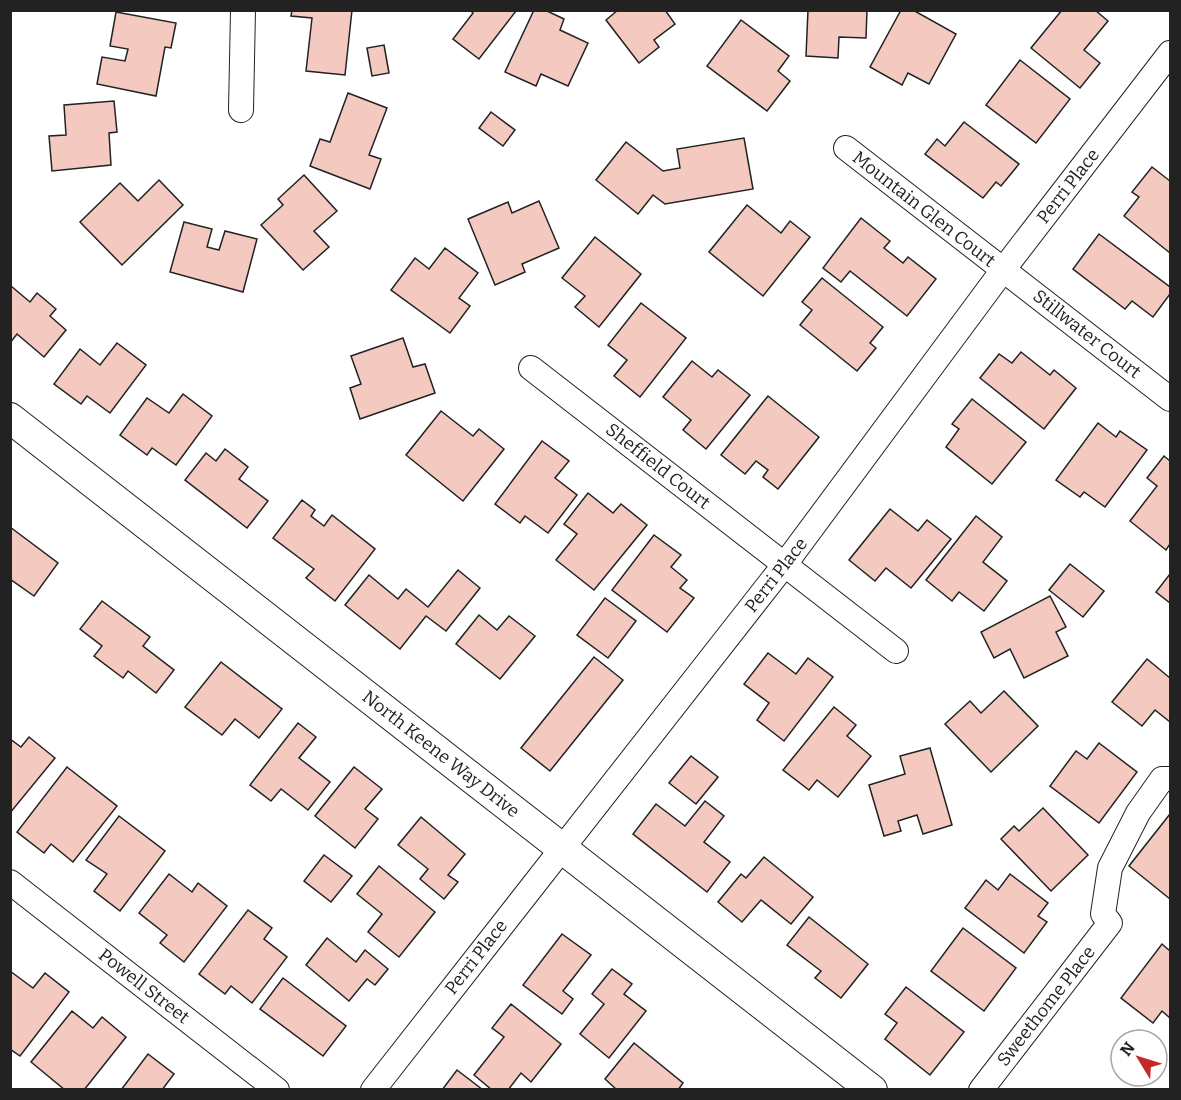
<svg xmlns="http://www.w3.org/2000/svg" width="1181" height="1100" font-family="Bitter,serif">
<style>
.building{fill:#f3c9c0;stroke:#222;stroke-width:1.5}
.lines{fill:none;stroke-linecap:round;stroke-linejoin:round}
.minor-casing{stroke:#222;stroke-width:26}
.tertiary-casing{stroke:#222;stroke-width:32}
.minor{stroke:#fff;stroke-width:24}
.tertiary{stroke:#fff;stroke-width:30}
.labels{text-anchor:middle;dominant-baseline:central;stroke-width:4.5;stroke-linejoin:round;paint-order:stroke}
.street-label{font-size:18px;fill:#222;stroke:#fff}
</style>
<rect width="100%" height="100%" fill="#fff"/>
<!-- building -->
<g class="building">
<polygon points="292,10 352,10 345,75 306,71 312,18 291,16"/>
<polygon points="470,10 516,11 479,59 453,39 473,13"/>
<polygon points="534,10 545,10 564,19 560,30 588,43 568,86 541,74 536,86 505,72"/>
<polygon points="618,10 665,10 675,24 654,40 659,47 639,63 606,20"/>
<polygon points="808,10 867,10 866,38 839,37 838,58 806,56"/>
<polygon points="901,10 913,10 956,34 929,84 908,73 902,85 870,67"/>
<polygon points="1062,10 1095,10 1108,21 1084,50 1100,63 1080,88 1031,48"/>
<polygon points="116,12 176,23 171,48 165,47 156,96 97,84 102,57 125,61 128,49 110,46"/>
<polygon points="741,20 789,56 778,71 790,81 767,111 707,66"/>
<polygon points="384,45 389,73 372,76 367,48"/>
<polygon points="1020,60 1070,99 1036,143 986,105"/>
<polygon points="348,93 387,108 369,155 381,159 370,189 310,166 320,139 330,142"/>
<polygon points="114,101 117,132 109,133 111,165 52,171 49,136 66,135 64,105"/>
<polygon points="491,112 515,130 503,146 479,128"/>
<polygon points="964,122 1019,164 1001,186 996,182 983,198 925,154 937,139 945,146"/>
<polygon points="744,138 753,189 665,204 653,195 638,214 596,180 626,142 663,171 680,168 677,149"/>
<polygon points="1152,167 1170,181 1170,253 1124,216 1139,197 1132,192"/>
<polygon points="304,175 337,211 314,231 329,247 303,270 261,225 283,205 278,199"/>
<polygon points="159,180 183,205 122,265 80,222 120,183 138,201"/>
<polygon points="539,201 559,248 522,264 525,272 495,285 468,219 508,202 512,213"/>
<polygon points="747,205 781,233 790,221 810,237 763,296 709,252"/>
<polygon points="861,218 890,241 884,248 903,263 908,257 936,279 907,316 850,271 841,282 823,268"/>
<polygon points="184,222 212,229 207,247 219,250 225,231 257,239 243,292 170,272"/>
<polygon points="1099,234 1170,287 1170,294 1153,317 1132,301 1125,309 1073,269"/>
<polygon points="595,237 641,274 599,327 575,307 585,296 562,278"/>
<polygon points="445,248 478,273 459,298 470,306 450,333 391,290 415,258 429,269"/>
<polygon points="822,278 883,327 870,343 876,348 857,371 800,325 812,310 802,302"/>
<polygon points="11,286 30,302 37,293 56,309 50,316 66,330 44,357 17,334 10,343"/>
<polygon points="641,303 686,338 640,397 614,376 627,360 608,345"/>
<polygon points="403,338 413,367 425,364 435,393 360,419 350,388 361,384 351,356"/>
<polygon points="117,343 146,365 110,413 87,396 81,404 54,384 80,349 100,365"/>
<polygon points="1021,352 1050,375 1054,370 1076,388 1044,429 980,378 999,354 1012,363"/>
<polygon points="692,361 712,377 718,370 750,395 706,449 683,430 691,420 663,397"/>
<polygon points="183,394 212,416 176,465 152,448 147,455 120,435 147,398 169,413"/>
<polygon points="768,396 819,437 778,489 763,477 768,470 756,461 745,474 721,455"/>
<polygon points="972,399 1026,442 992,484 946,447 959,429 952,424"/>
<polygon points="441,411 473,436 479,429 504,449 463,501 406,455"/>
<polygon points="1098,423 1116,437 1120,431 1147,450 1105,507 1084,492 1080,497 1056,480"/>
<polygon points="542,441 569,461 555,478 577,495 548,533 525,516 520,523 495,504"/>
<polygon points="225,449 248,467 239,479 268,501 247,528 185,480 206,453 216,461"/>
<polygon points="1164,456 1170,461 1170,544 1166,550 1130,521 1157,486 1147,478"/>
<polygon points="588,493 613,513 621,504 647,525 594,590 556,560 577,534 564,524"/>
<polygon points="302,500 315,510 311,516 324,526 332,515 375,549 335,601 306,578 314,569 273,538"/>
<polygon points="890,509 918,531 927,520 951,539 911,588 886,568 875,581 849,560"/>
<polygon points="976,516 1002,537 983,562 1007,581 984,611 959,592 952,601 926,580"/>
<polygon points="10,527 58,563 34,596 10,579"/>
<polygon points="654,535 681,555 671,567 687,580 680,588 694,598 667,632 612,590"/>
<polygon points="1070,564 1104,591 1083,617 1049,590"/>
<polygon points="458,570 480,588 446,631 426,616 400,649 345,605 369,575 398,599 406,589 428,607"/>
<polygon points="1170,574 1170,603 1156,592"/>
<polygon points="1050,596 1066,627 1056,632 1068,656 1024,678 1010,649 994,658 981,632"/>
<polygon points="605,598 636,621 608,658 577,635"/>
<polygon points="102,601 150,637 143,646 174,670 156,693 128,671 123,678 94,656 102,646 80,629"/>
<polygon points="479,615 497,630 509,616 535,636 500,679 456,644"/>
<polygon points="768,653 796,674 808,658 833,677 784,741 757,720 769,703 744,684"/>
<polygon points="594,657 623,680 550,771 521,748"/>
<polygon points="1147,659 1170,678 1170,722 1155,710 1142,726 1112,702"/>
<polygon points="221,662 282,709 259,738 235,719 222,735 185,707"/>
<polygon points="1004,691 1038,726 991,772 945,724 970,701 981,713"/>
<polygon points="834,707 856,725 847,736 871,756 838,797 817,780 809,790 783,770"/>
<polygon points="298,723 316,737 299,758 330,782 308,810 281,789 271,801 250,785"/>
<polygon points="29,737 55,758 10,813 10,739 21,747"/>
<polygon points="1099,743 1137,772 1099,823 1050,786 1076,751 1087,759"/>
<polygon points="930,748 952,825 923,834 917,815 898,821 901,831 884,836 869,785 905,774 900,756"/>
<polygon points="691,756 718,777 696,804 669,783"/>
<polygon points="67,767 117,806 73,862 51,844 44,853 17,832"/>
<polygon points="354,767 382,789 365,809 378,819 355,848 315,816"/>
<polygon points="705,801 724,816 704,842 730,862 707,892 633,834 656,804 685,826"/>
<polygon points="1043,808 1088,855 1051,891 1001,839 1014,826 1019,831"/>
<polygon points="1170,814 1170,899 1129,866"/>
<polygon points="119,816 165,851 120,911 94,891 107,874 86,860"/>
<polygon points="421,817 465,854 448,875 458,882 444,899 420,879 428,869 398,845"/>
<polygon points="324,855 352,876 331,902 304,881"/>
<polygon points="764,857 813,897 791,924 761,900 742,922 718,902 741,874 746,878"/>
<polygon points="379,866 435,912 399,957 368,932 382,914 357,894"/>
<polygon points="169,874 192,892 198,883 227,906 184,962 160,943 167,935 139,913"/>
<polygon points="1010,874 1048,903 1038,916 1047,922 1024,953 965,908 986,880 998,890"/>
<polygon points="248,910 272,928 264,939 287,957 252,1003 231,986 225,994 199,974"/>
<polygon points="809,917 868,964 841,998 815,978 821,971 787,945"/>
<polygon points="963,928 1016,968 984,1011 931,971"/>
<polygon points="562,934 591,955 563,991 573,999 562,1014 523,985"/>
<polygon points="327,938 356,962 365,950 388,969 375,985 367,979 349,1001 306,965"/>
<polygon points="1162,944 1170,951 1170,1018 1162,1011 1153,1023 1121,998"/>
<polygon points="612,969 632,984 624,994 646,1011 609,1058 580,1034 604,1004 592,994"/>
<polygon points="10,971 33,988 45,973 69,992 20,1056 10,1049"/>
<polygon points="283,978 346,1026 323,1056 260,1009"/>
<polygon points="906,987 964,1032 930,1075 885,1039 897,1023 885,1014"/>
<polygon points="511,1004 561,1044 531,1082 521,1073 508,1090 492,1090 474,1075 504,1037 492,1028"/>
<polygon points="72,1011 93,1028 102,1017 126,1037 84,1090 65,1090 31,1062"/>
<polygon points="634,1043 683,1083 678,1090 617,1090 605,1079"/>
<polygon points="148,1054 174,1074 162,1090 121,1090"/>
<polygon points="457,1070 483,1090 442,1090"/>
</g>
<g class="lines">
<defs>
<g id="minor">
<polyline points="241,110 243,10"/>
<polyline points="846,148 1170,399"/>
<polyline points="531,368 896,651"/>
<polyline points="10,882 277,1090"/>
<polyline points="373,1090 785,564 1003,270 1170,53"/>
<polyline points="981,1090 1110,923 1103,914 1110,868 1138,813 1162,779 1170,779"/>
</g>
<polyline id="tertiary" points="10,418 872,1090"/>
</defs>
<!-- minor casing -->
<use href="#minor" class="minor-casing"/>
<!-- tertiary casing -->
<use href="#tertiary" class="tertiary-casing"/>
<!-- minor -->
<use href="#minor" class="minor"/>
<!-- tertiary -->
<use href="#tertiary" class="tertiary"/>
</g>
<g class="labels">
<!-- street labels -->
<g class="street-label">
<text transform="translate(1068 186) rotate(-52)">Perri Place</text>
<text transform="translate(924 209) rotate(38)">Mountain Glen Court</text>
<text transform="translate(1087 334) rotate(38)">Stillwater Court</text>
<text transform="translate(658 466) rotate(38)">Sheffield Court</text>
<text transform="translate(776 575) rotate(-52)">Perri Place</text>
<text transform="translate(441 754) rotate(38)">North Keene Way Drive</text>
<text transform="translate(476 957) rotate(-52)">Perri Place</text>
<text transform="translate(144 986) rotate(38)">Powell Street</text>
<text transform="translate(1046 1006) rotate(-52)">Sweethome Place</text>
</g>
</g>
<!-- border -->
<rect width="1181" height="1100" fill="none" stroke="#222222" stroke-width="24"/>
<!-- north arrow -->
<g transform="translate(1139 1058) rotate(308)"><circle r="28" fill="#ffffff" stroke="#a7a7a7" stroke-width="1.5"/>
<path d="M0-4.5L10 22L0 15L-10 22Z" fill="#c62828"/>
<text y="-9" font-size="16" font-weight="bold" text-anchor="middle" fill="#222222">N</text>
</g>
</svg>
